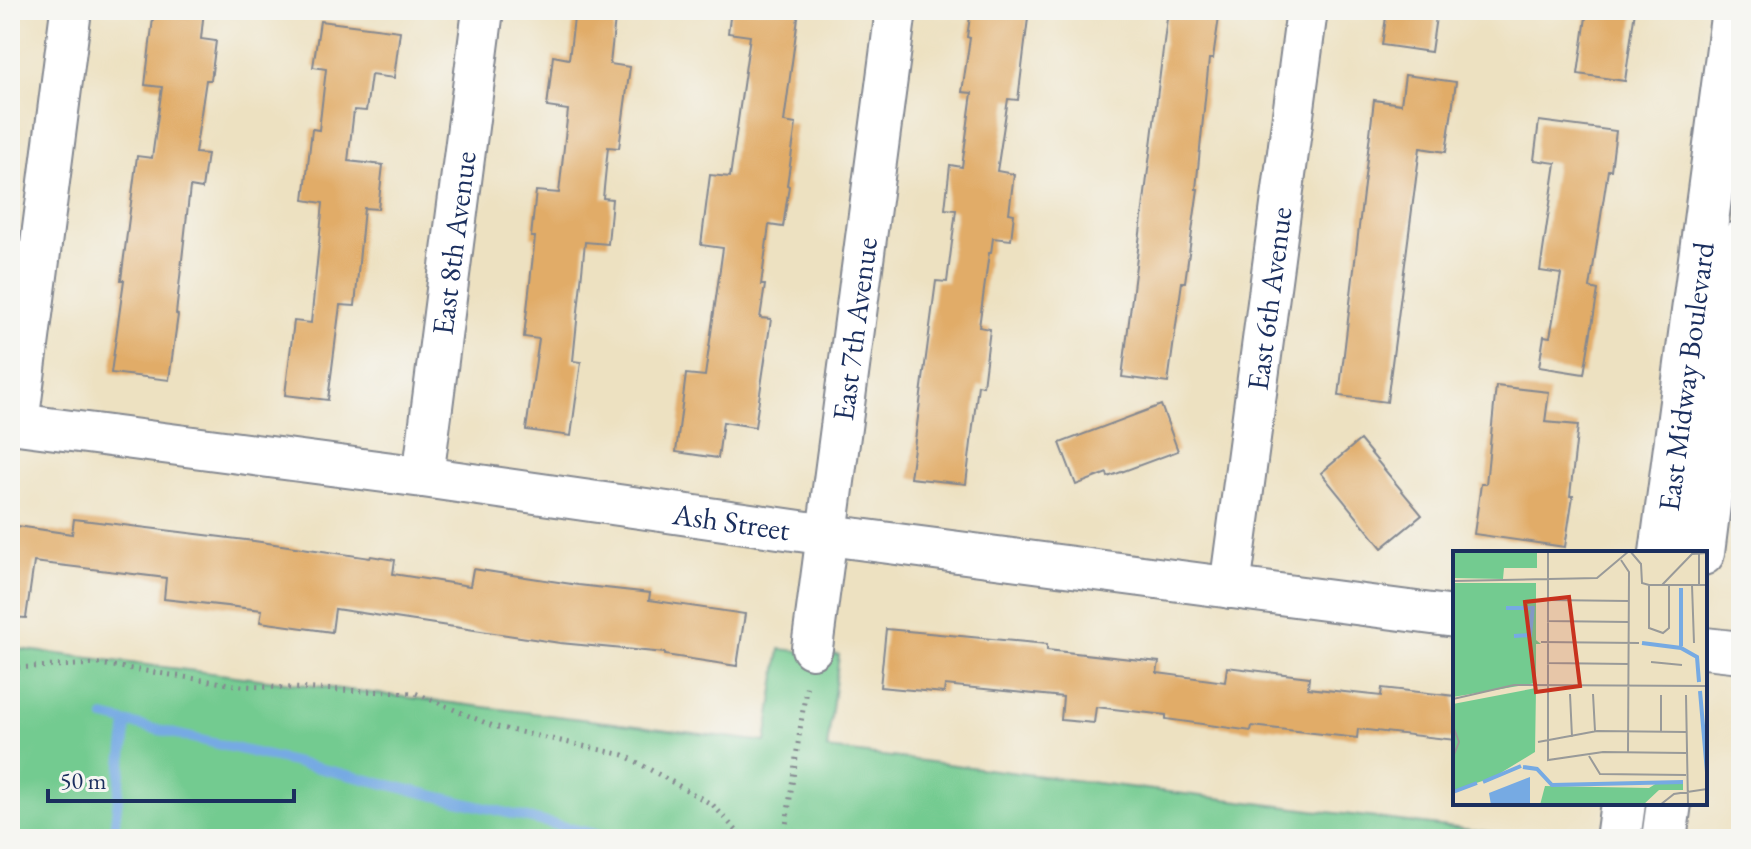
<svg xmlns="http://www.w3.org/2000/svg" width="1751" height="849" font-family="'EB Garamond',serif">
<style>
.green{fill:#73cb90;stroke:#477d77;stroke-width:2}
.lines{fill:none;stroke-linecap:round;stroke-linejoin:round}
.stream{stroke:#76aae3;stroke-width:10}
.building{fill:#e1ac67}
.minor-casing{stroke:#848890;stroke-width:44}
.secondary-casing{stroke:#848890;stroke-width:48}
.path{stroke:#848890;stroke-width:5;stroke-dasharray:2 6;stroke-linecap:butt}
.minor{stroke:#fff;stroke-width:40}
.secondary{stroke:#fff;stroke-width:44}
.labels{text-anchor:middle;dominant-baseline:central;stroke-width:8;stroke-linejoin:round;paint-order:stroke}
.street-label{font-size:30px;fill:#1b2f5e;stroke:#f6f6f2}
.inset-river{fill:none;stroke:#76aae3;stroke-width:4}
.inset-road{fill:none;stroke:#999a99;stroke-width:2}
.view{fill:#c8321e;fill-opacity:0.15;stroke:#c8321e;stroke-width:4}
.inset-edge{fill:none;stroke:#1b2f5e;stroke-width:4}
</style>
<rect width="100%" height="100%" fill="#f6f6f2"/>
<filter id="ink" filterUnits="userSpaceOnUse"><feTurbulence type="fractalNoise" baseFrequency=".0125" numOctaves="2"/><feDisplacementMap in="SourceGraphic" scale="16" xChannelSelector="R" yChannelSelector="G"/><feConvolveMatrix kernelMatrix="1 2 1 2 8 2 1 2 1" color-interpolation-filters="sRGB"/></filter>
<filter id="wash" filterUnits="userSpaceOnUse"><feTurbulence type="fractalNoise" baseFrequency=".006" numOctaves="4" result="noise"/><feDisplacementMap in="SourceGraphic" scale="32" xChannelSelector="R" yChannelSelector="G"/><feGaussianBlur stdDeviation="1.8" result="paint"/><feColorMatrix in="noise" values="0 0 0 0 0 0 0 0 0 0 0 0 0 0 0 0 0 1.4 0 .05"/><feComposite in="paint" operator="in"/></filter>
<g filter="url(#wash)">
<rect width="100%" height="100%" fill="#ede1c1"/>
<!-- green -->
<polygon class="green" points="10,648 766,742 780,649 839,655 827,749 1543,839 10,839"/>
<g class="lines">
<!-- stream -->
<g class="stream">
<polyline points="104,717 616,839"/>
<polyline points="113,839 127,723"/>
<polyline points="658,839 664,836"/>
</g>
</g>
<g id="blocks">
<!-- building -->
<g class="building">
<polygon points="154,10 204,10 201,39 216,41 211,80 206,80 195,153 207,154 202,189 190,187 176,314 178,315 169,380 111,373 124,280 121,280 137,156 152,158 162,87 145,85"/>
<polygon points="575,10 616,10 610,64 630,67 619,148 608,147 603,198 612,199 608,244 585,242 573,361 581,362 571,436 526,430 539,339 524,337 535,237 531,237 536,191 559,193 568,110 547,107 553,56 569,59"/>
<polygon points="731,10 799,10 784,122 796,124 787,185 789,186 783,227 769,225 761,285 765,285 760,318 771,319 755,427 723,422 718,458 676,452 686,374 705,376 723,248 701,245 710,175 730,177 750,36 728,33"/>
<polygon points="971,10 1029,10 1018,100 1008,99 997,171 1014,174 1009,213 1014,214 1011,240 993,238 991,253 989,253 979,327 990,329 983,386 978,385 966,484 910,478 936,281 947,282 956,210 945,209 950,165 962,167 972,93 962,92 970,38 967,37"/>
<polygon points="1168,10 1220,10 1213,59 1209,59 1196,189 1198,189 1185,282 1182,282 1168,383 1122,377"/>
<polygon points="1387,10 1437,10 1431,52 1382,45"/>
<polygon points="1587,10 1635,10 1625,81 1578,74"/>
<polygon points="320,21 400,31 394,78 371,75 366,111 354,110 348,161 383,165 378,209 364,208 355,306 340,305 328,400 285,395 294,321 311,323 323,203 304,200 312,129 319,130 326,69 313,67"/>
<polygon points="1405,75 1456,82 1446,152 1420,148 1387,402 1339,396 1374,100 1401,104"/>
<polygon points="1539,121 1616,131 1611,170 1608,170 1590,288 1598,290 1584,374 1539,367 1544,336 1550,337 1561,274 1540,271 1556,163 1534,160"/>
<polygon points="1496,386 1549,392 1545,422 1578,425 1570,496 1573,496 1565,547 1474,534 1481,484 1486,484"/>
<polygon points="1161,405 1178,451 1108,477 1107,473 1076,485 1060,443"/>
<polygon points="1360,440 1422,515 1382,548 1321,473"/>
<polygon points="74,519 254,541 370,558 371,556 395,560 393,574 470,586 473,569 578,585 650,593 649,600 745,614 737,666 665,655 665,653 560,643 335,609 332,632 260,622 262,610 164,599 166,578 34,562 26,618 10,617 10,525 72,534"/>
<polygon points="886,629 1047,644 1047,650 1159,662 1157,673 1225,682 1227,667 1309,677 1308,688 1381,696 1382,688 1455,696 1455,740 1358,729 1357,738 1252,726 1251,731 1166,719 1166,715 1096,707 1094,723 1061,720 1063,697 945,685 944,693 880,687"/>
</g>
</g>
</g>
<g filter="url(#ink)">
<use href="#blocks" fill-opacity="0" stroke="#848890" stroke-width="2"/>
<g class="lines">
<defs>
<g id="minor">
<path id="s1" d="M 10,423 L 423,477 L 828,535 L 1455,617"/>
<polyline points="18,424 71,10"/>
<path id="s2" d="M 423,477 L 483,10"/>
<path id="s3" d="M 1230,588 L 1307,10"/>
<path id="s4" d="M 812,648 L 896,10"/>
<polyline points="1705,648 1741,652"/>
</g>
<g id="secondary">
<path id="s5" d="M 1662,553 L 1734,10"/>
<polyline points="1702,553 1741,243"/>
<polyline points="1618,839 1623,803"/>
<polyline points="1664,839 1669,803"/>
</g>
</defs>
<!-- minor casing -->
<use href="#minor" class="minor-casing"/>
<!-- secondary casing -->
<use href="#secondary" class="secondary-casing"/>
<!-- path -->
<g class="path">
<polyline points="10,668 100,664 242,686 415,693 493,726 624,755 713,805 744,839"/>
<polyline points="784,839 807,682"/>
</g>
<!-- minor -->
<use href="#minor" class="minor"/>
<!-- secondary -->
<use href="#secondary" class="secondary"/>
</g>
</g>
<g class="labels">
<!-- street labels -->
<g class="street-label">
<text stroke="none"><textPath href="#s2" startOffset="236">East 8th Avenue</textPath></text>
<text stroke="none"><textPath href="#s3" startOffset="292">East 6th Avenue</textPath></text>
<text stroke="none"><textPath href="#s4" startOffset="322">East 7th Avenue</textPath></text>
<text stroke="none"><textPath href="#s5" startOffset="178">East Midway Boulevard</textPath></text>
<text stroke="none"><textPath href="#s1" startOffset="728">Ash Street</textPath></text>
</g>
</g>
<!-- overview -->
<g transform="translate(1453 551)">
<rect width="254" height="254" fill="#ede1c1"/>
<path d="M 0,0 L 84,0 L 84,17 L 51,17 L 50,28 L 0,27 Z" fill="#73cb90"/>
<path d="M 0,32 L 83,32 L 83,89 L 88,93 L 83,93 L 83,132 L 0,146 ZM 83,137 L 82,201 L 41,226 L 0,240 L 0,153 ZM 204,232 L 230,232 L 230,239 L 206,239 L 190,254 L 87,254 L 92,235 L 196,237 Z" fill="#73cb90"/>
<path d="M 77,226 L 77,254 L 38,254 L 36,242 Z" fill="#76aae3"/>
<path class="inset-river" d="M 53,57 L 78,57M 61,85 L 77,84 L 80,55M 189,92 L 228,97 L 244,106 L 246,131M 228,95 L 228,37M 247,140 L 254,221M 70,216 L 84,218 L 99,234 L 230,231M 30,231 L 68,215M 0,241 L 24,232"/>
<path class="inset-road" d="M 95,0 L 95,209 L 150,201 L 233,202M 177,0 L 188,13 L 189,32 L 196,34M 246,2 L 246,34M 168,9 L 176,21 L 175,201M 0,30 L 144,27 L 176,0M 196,34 L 196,77 L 210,82 L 216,77 L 216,34M 196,34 L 254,34M 209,34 L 239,3 L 254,2M 239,34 L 241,92M 94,49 L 176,50M 94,70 L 176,71M 88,91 L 186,92M 198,111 L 229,114M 94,112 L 176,113M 117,143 L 119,186M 140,143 L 142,180M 208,144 L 208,180M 233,144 L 235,254M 0,148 L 61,134 L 254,135M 0,175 L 6,191 L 0,206M 85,191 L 144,180 L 233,181M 136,205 L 147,223 L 233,224M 207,254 L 221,243 L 254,238"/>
<path class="view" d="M 116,46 L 127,135 L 83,141 L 72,51 Z"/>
<rect width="254" height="254" class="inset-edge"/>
</g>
<!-- margin -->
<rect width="1751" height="849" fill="none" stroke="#f6f6f2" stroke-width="40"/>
<!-- scale -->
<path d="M48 789v12h246v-12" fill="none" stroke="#1b2f5e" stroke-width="4"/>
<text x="60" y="789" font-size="24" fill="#1b2f5e" stroke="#f6f6f2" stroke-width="6" paint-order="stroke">50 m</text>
</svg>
